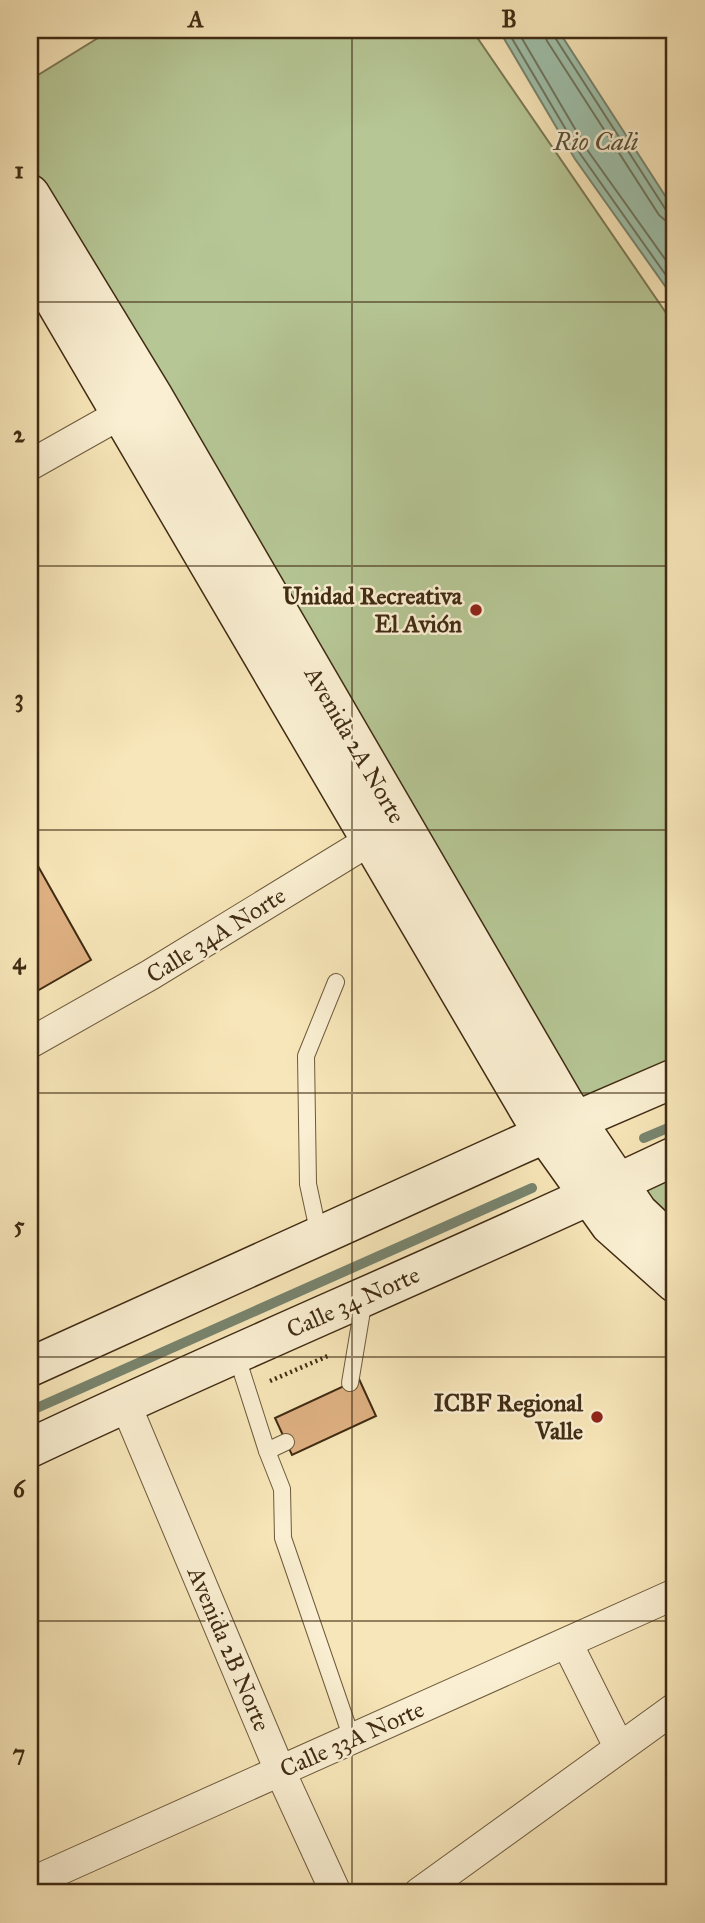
<svg xmlns="http://www.w3.org/2000/svg" width="705" height="1923" font-family="'IM FELL Great Primer',serif">
<style>
.green{fill:#b6c695;stroke:#7b7854;stroke-width:2}
.water{fill:#9ec0ab;stroke:#78846e;stroke-width:2}
.lines{fill:none;stroke-linecap:round;stroke-linejoin:round}
.shore{stroke:#6f765f;stroke-width:2}
.stream{stroke:#78846e;stroke-width:10}
.building{fill:#deb082;stroke:#402b13;stroke-width:2}
.lane-casing{stroke:#6e5a3c;stroke-width:18}
.street-casing{stroke:#6e5a3c;stroke-width:32}
.secondary-casing{stroke:#402b13;stroke-width:41}
.path{stroke:#402b13;stroke-width:4.5;stroke-dasharray:2 3.5;stroke-linecap:butt}
.lane{stroke:#faefd2;stroke-width:16}
.street{stroke:#faefd2;stroke-width:30}
.secondary{stroke:#faefd2;stroke-width:38}
.grid{fill:none;stroke:#402b13;stroke-width:2;stroke-opacity:0.55}
.poi-dot{fill:#8f2418;stroke:#faefd2;stroke-width:2.5}
.labels{text-anchor:middle;dominant-baseline:central;stroke-width:5;stroke-linejoin:round;paint-order:stroke}
.poi-label{font-size:24px;font-weight:bold;fill:#402b13;stroke:#faefd2;text-anchor:end}
.street-label{font-size:24px;fill:#402b13;stroke:#faefd2}
.water-label{font-size:26px;font-style:italic;fill:#585039;stroke:#faefd2}
.neatline{fill:none;stroke:#402b13;stroke-width:2.5}
.grid-label{font-size:23px;text-anchor:middle;font-weight:bold;fill:#402b13}
</style>
<rect width="100%" height="100%" fill="#f7e6b9"/>
<filter id="stains"><feTurbulence type="fractalNoise" baseFrequency=".00286" numOctaves="4"/><feColorMatrix values="0 0 0 0 .2 0 0 0 0 .09 0 0 0 0 .02 0 0 0 .5 -.17"/></filter>
<radialGradient id="worn" r=".72"><stop offset=".6" stop-color="#630" stop-opacity="0"/><stop offset="1" stop-color="#630" stop-opacity=".3"/></radialGradient>
<!-- green -->
<g class="green">
<polygon points="111,30 472,30 675,326 675,1078 576,1121 30,194 30,80"/>
<polygon points="675,1156 675,1247 618,1183"/>
</g>
<!-- water -->
<polygon class="water" points="499,30 558,30 675,211 675,300 575,159"/>
<g class="lines">
<!-- shore -->
<g class="shore">
<polyline points="507,30 581,155 675,288"/>
<polyline points="517,30 588,151 675,273"/>
<polyline points="544,30 547,41 659,215 666,221 675,223"/>
<polyline points="553,30 554,36 666,210 675,214"/>
</g>
<!-- stream -->
<g class="stream">
<polyline points="644,1138 675,1125"/>
<polyline points="30,1411 532,1188"/>
</g>
</g>
<!-- building -->
<g class="building">
<polygon points="34,859 91,960 30,995 30,861"/>
<polygon points="359,1379 376,1416 292,1455 275,1418"/>
</g>
<g class="lines">
<defs>
<g id="lane">
<polyline points="319,1235 308,1184 306,1056 336,982"/>
<polyline points="236,1354 267,1451 282,1489 283,1538 352,1739"/>
<polyline points="350,1383 364,1299"/>
<polyline points="267,1451 286,1442"/>
</g>
<g id="street">
<polyline points="30,465 140,403"/>
<polyline points="30,1043 150,975 387,830"/>
<polyline points="125,1403 280,1771 336,1893"/>
<polyline points="567,1643 619,1747"/>
<polyline points="30,1883 675,1594"/>
<polyline points="419,1893 675,1708"/>
</g>
<g id="secondary">
<polyline points="30,194 153,396 565,1104 638,1212 675,1247"/>
<polyline points="30,259 533,1117 610,1225 675,1283"/>
<polyline points="30,1367 522,1144 675,1078"/>
<path d="M 30,1448 C 243,1347 462,1257 675,1156"/>
</g>
</defs>
<!-- lane casing -->
<use href="#lane" class="lane-casing"/>
<!-- street casing -->
<use href="#street" class="street-casing"/>
<!-- secondary casing -->
<use href="#secondary" class="secondary-casing"/>
<!-- path -->
<g class="path">
<polyline points="30,145 38,159"/>
<polyline points="270,1381 330,1355"/>
</g>
<!-- lane -->
<use href="#lane" class="lane"/>
<!-- street -->
<use href="#street" class="street"/>
<!-- secondary -->
<use href="#secondary" class="secondary"/>
</g>
<!-- grid -->
<path class="grid" d="M 352,30 L 352,1893M 30,302 L 675,302M 30,566 L 675,566M 30,830 L 675,830M 30,1093 L 675,1093M 30,1357 L 675,1357M 30,1621 L 675,1621"/>
<!-- markers -->
<g class="poi-dot">
<circle cx="476" cy="610" r="7"/>
<circle cx="597" cy="1417" r="7"/>
</g>
<g class="labels">
<!-- poi labels -->
<g class="poi-label">
<text x="462" y="596">Unidad Recreativa<tspan x="462" dy="28">El Avión</tspan></text>
<text x="583" y="1403">ICBF Regional<tspan x="583" dy="28">Valle</tspan></text>
</g>
<!-- street labels -->
<g class="street-label">
<text transform="translate(355 745) rotate(60)">Avenida 2A Norte</text>
<text transform="translate(216 935) rotate(-32)">Calle 34A Norte</text>
<text transform="translate(353 1302) rotate(-24)">Calle 34 Norte</text>
<text transform="translate(229 1649) rotate(67)">Avenida 2B Norte</text>
<text transform="translate(352 1739) rotate(-24)">Calle 33A Norte</text>
</g>
<!-- water labels -->
<g class="water-label">
<text x="596" y="141">Rio Cali</text>
</g>
</g>
<!-- margin -->
<rect width="705" height="1923" fill="none" stroke="#f7e6b9" stroke-width="77"/>
<rect x="38" y="38" width="628" height="1846" class="neatline"/>
<g class="grid-label">
<text x="196" y="27">A</text>
<text x="509" y="27">B</text>
<text x="19" y="178">1</text>
<text x="19" y="442">2</text>
<text x="19" y="706">3</text>
<text x="19" y="969">4</text>
<text x="19" y="1233">5</text>
<text x="19" y="1497">6</text>
<text x="19" y="1761">7</text>
</g>
<rect width="100%" height="100%" filter="url(#stains)"/>
<rect width="100%" height="100%" fill="url(#worn)"/>
</svg>
